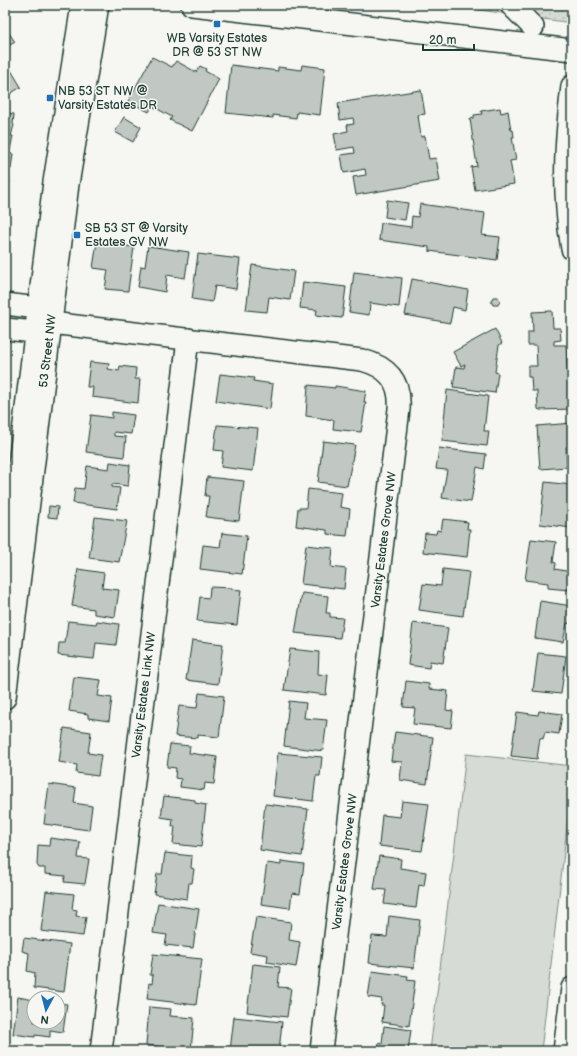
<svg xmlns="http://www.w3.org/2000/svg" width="577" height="1056" font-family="'Balsamiq Sans',sans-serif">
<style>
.grass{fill:url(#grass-dots);stroke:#7a8c85}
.park{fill:#d6dbd6;stroke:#7a8c85}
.building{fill:#c1c8c3;stroke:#1f3d34}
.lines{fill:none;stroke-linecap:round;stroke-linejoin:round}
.minor-casing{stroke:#1f3d34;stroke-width:24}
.minor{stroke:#f6f6f2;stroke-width:21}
.poi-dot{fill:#1f6fb2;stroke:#f6f6f2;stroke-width:1.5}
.labels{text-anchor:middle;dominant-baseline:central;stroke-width:3;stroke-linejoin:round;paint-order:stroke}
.poi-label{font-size:12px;fill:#1f3d34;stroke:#f6f6f2;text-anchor:start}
.street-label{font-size:12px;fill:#1f3d34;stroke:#f6f6f2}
</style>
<defs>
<pattern id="grass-dots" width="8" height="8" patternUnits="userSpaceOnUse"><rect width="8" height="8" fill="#d6dbd6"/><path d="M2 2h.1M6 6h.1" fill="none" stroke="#b7bdb8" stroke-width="1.8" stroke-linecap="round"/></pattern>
</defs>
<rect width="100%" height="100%" fill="#f6f6f2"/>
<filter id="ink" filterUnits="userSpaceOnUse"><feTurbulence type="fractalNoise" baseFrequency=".025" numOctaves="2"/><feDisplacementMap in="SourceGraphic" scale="8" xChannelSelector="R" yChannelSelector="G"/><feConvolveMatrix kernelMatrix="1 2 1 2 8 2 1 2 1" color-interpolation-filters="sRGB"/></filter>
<g filter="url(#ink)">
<!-- grass -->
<polygon class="grass" points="444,5 572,5 572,23"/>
<!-- park -->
<polygon class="park" points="466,754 572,766 572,783 541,1051 430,1051"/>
<!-- building -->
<g class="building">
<polygon points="5,27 15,42 5,48"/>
<polygon points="152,57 172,67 176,61 196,72 200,66 206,69 205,71 219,79 192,131 170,120 172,117 152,106 149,112 128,101"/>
<polygon points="5,60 21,87 5,97"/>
<polygon points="231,65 278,71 278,67 301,70 302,65 325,68 320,115 297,112 296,118 273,115 273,118 226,113"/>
<polygon points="421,90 425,114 418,115 421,137 425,136 429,159 436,158 440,181 356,195 353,177 366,175 365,169 344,173 341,155 355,153 354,147 337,150 334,134 348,131 347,125 354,124 353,118 340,120 338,103"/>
<polygon points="500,108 501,113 508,111 511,130 513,130 514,137 512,137 516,160 510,161 514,184 475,190 471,167 477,166 470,119 474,118 474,115 482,114 481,111"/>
<polygon points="5,113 14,114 13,124 14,125 11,136 13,136 10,150 5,149"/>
<polygon points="124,117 141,127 133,142 115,132"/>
<polygon points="5,153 13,154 11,169 7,169 6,180 10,181 8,194 5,194"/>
<polygon points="387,200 408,203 405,220 385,217"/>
<polygon points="420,204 485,213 482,235 500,237 497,260 429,251 429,247 379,240 381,223 411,227 412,216 418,217"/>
<polygon points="97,242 134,247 128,291 105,289 108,270 93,268"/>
<polygon points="148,246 189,252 185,278 167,275 165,292 138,287 141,266 145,267"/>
<polygon points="198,254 240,259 236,289 215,286 212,302 192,299"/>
<polygon points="252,265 294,271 290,300 269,297 267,312 246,310"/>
<polygon points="354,272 402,278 399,307 370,303 369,315 349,312"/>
<polygon points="412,279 468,290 465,310 453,307 450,323 405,315"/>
<polygon points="303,282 346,287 342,318 316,315 317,310 300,308"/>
<polygon points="493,297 498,297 500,301 498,305 493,305 491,301"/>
<polygon points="552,311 553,328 560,328 561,340 554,341 554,345 566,345 568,386 572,386 572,409 540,410 538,409 537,391 532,391 531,377 528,377 528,366 537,366 536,345 528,345 528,332 533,332 532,312"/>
<polygon points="495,329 502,343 499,345 495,372 498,373 495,393 453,387 456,367 464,368 465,364 461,366 453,352"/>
<polygon points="90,362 109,364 108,369 119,371 120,366 136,368 135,379 140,379 138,403 92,397 93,387 87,387"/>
<polygon points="220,374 254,378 253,381 273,384 270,409 216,401"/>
<polygon points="308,385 335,388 335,386 366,391 364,402 366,402 361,432 333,429 334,420 306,416"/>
<polygon points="447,390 488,396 484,431 489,431 487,446 442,441"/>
<polygon points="112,412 134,415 131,434 114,432 114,436 126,437 124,457 86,452 91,415 112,418"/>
<polygon points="572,423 572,447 566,447 567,467 540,469 537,426"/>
<polygon points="217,425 258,428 253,471 221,467 223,451 214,450"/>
<polygon points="323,441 355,445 347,486 318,482"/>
<polygon points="439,448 486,454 484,469 477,467 471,502 442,498 447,470 436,469"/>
<polygon points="110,462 130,465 128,486 112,484 112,487 120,488 117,509 73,503 75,488 84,489 87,466 109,469"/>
<polygon points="207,477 244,481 239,521 206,517 209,496 205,496"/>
<polygon points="545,482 572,485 572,528 540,524"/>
<polygon points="308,489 342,493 340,507 350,509 347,536 327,534 327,530 296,526 298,508 306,508"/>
<polygon points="49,506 58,507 57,518 48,517"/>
<polygon points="95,517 127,521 119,562 89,558"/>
<polygon points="443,519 468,522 467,529 470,529 467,557 423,552 425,533 436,534 437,530 441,531"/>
<polygon points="222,533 247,536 242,574 200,569 203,545 220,547"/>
<polygon points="531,539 556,542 553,562 556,563 555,569 571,572 569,590 548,588 548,583 525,580"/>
<polygon points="306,545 333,548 331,567 346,569 344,589 301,584"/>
<polygon points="78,569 104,573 102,588 119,590 115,617 94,614 94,609 72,606"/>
<polygon points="443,569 469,572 463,616 419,610 423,584 441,586"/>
<polygon points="210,587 232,588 232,589 241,590 237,625 197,621 200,597 209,598"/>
<polygon points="302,593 328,596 326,613 330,613 330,617 343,618 340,638 295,633"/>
<polygon points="540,601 572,606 572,624 567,623 563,642 535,638"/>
<polygon points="68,621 96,624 97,621 119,624 116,645 96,643 94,659 58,655 59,643 65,643"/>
<polygon points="413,623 448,628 443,663 430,661 429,668 408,665"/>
<polygon points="192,640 223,644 218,684 186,680"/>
<polygon points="290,649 319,652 318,674 328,675 326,695 284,690"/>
<polygon points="538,653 566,656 561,694 533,691"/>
<polygon points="74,677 101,680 98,696 112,698 109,721 88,718 88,714 69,711"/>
<polygon points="406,681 429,684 429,689 448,691 446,710 453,711 451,728 413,724 415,708 403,707"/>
<polygon points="199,693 224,696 219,737 198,735 198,738 175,736 179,706 197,708"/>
<polygon points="289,701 306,703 304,718 327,720 323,751 284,746"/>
<polygon points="539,711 562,714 559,734 545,732 543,739 540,738 537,759 511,756 517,712 538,715"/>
<polygon points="64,728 91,732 88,753 101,755 98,776 76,773 77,765 59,762"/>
<polygon points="395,732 433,737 427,784 400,780 402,762 391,761"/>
<polygon points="170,744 190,746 189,753 217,757 214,784 205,783 204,790 180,787 181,779 175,778 176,768 167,767"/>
<polygon points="278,753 322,757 320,776 316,776 313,801 273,796"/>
<polygon points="49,784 76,788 74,803 92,806 89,830 44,824"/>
<polygon points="164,796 195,800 195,803 206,805 201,847 173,844 175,826 172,826 173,819 161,817"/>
<polygon points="402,801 429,804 422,851 379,846 382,815 400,817"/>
<polygon points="265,804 308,809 302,856 260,850"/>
<polygon points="50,838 80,842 78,858 89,859 85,884 64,882 65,876 45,874 45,868 39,868 37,865 38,845 49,846"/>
<polygon points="165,853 192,856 191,868 194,869 192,883 189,883 187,899 154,894 157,874 162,874"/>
<polygon points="379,856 401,859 400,868 426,872 424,886 419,885 416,908 384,904 386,890 374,889"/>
<polygon points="281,861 304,864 300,894 292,893 290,908 261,904 267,863 281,865"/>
<polygon points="46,891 74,894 72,909 77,910 76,916 86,917 83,936 41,931"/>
<polygon points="158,903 199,909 193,948 165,945 167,935 153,933"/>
<polygon points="389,916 420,920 414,968 369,963 372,936 387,937"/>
<polygon points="256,917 291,922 289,940 300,942 296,967 267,962 268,955 250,952"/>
<polygon points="24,938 70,944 64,992 34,988 35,973 27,971 29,953 22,951"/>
<polygon points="153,954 202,959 196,1005 147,999 149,983 152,984 153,975 150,975"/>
<polygon points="253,964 280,967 278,987 291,988 287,1017 247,1012"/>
<polygon points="372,971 408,976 407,980 415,981 409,1026 382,1022 384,1005 381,1005 382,999 368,997"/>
<polygon points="18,997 34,1000 34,1022 58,1022 58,1003 67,1004 63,1032 50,1030 50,1037 35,1035 35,1037 13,1034"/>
<polygon points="149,1007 171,1009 170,1016 194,1018 191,1050 146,1045"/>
<polygon points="234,1017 282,1022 279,1051 230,1051"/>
<polygon points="384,1026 411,1030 408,1051 363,1051 363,1048 377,1051 379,1043 382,1044"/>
</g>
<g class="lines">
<defs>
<g id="minor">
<polyline points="192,5 572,50"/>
<polyline points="511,5 533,27"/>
<path d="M 572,86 C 565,144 562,191 572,249"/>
<polyline points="5,304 38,308 47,318"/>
<path d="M 51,323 L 362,360 C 388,367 401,381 399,409 L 321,1051"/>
<polyline points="5,329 35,332 47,325"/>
<polyline points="5,577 54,182 82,5"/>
<polyline points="5,698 68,184 98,5"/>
<polyline points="101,1051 188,339"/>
<polyline points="564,1051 572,988"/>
</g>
</defs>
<!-- minor casing -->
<use href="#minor" class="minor-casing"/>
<!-- minor -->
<use href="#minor" class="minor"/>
</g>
</g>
<!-- markers -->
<g class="poi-dot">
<rect x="213" y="20" width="8" height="8" rx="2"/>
<rect x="46" y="94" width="8" height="8" rx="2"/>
<rect x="73" y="231" width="8" height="8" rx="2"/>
</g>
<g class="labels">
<!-- poi labels -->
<g class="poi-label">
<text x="217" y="38" text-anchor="middle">WB Varsity Estates<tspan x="217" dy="14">DR @ 53 ST NW</tspan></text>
<text x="58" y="91">NB 53 ST NW @<tspan x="58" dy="14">Varsity Estates DR</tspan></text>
<text x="85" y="228">SB 53 ST @ Varsity<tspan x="85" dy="14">Estates GV NW</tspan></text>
</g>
<!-- street labels -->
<g class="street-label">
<text transform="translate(48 351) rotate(-83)">53 Street NW</text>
<text transform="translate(384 540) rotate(-83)">Varsity Estates Grove NW</text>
<text transform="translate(144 695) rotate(-83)">Varsity Estates Link NW</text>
<text transform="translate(345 862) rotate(-83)">Varsity Estates Grove NW</text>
</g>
</g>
<!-- margin -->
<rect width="577" height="1056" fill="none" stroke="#f6f6f2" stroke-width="20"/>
<rect x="10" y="10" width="557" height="1036" fill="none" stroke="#1f3d34" stroke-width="1.5" filter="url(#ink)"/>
<!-- north arrow -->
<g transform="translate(46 1010) rotate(187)"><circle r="19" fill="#f6f6f2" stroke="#a0aca6"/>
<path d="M0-3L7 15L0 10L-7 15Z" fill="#1f6fb2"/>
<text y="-6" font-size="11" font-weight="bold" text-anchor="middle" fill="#1f3d34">N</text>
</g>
<!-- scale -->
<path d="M423 44v6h51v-6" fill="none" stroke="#1f3d34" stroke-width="2"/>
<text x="429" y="44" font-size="12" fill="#1f3d34" stroke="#f6f6f2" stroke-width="3" paint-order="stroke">20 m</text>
</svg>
